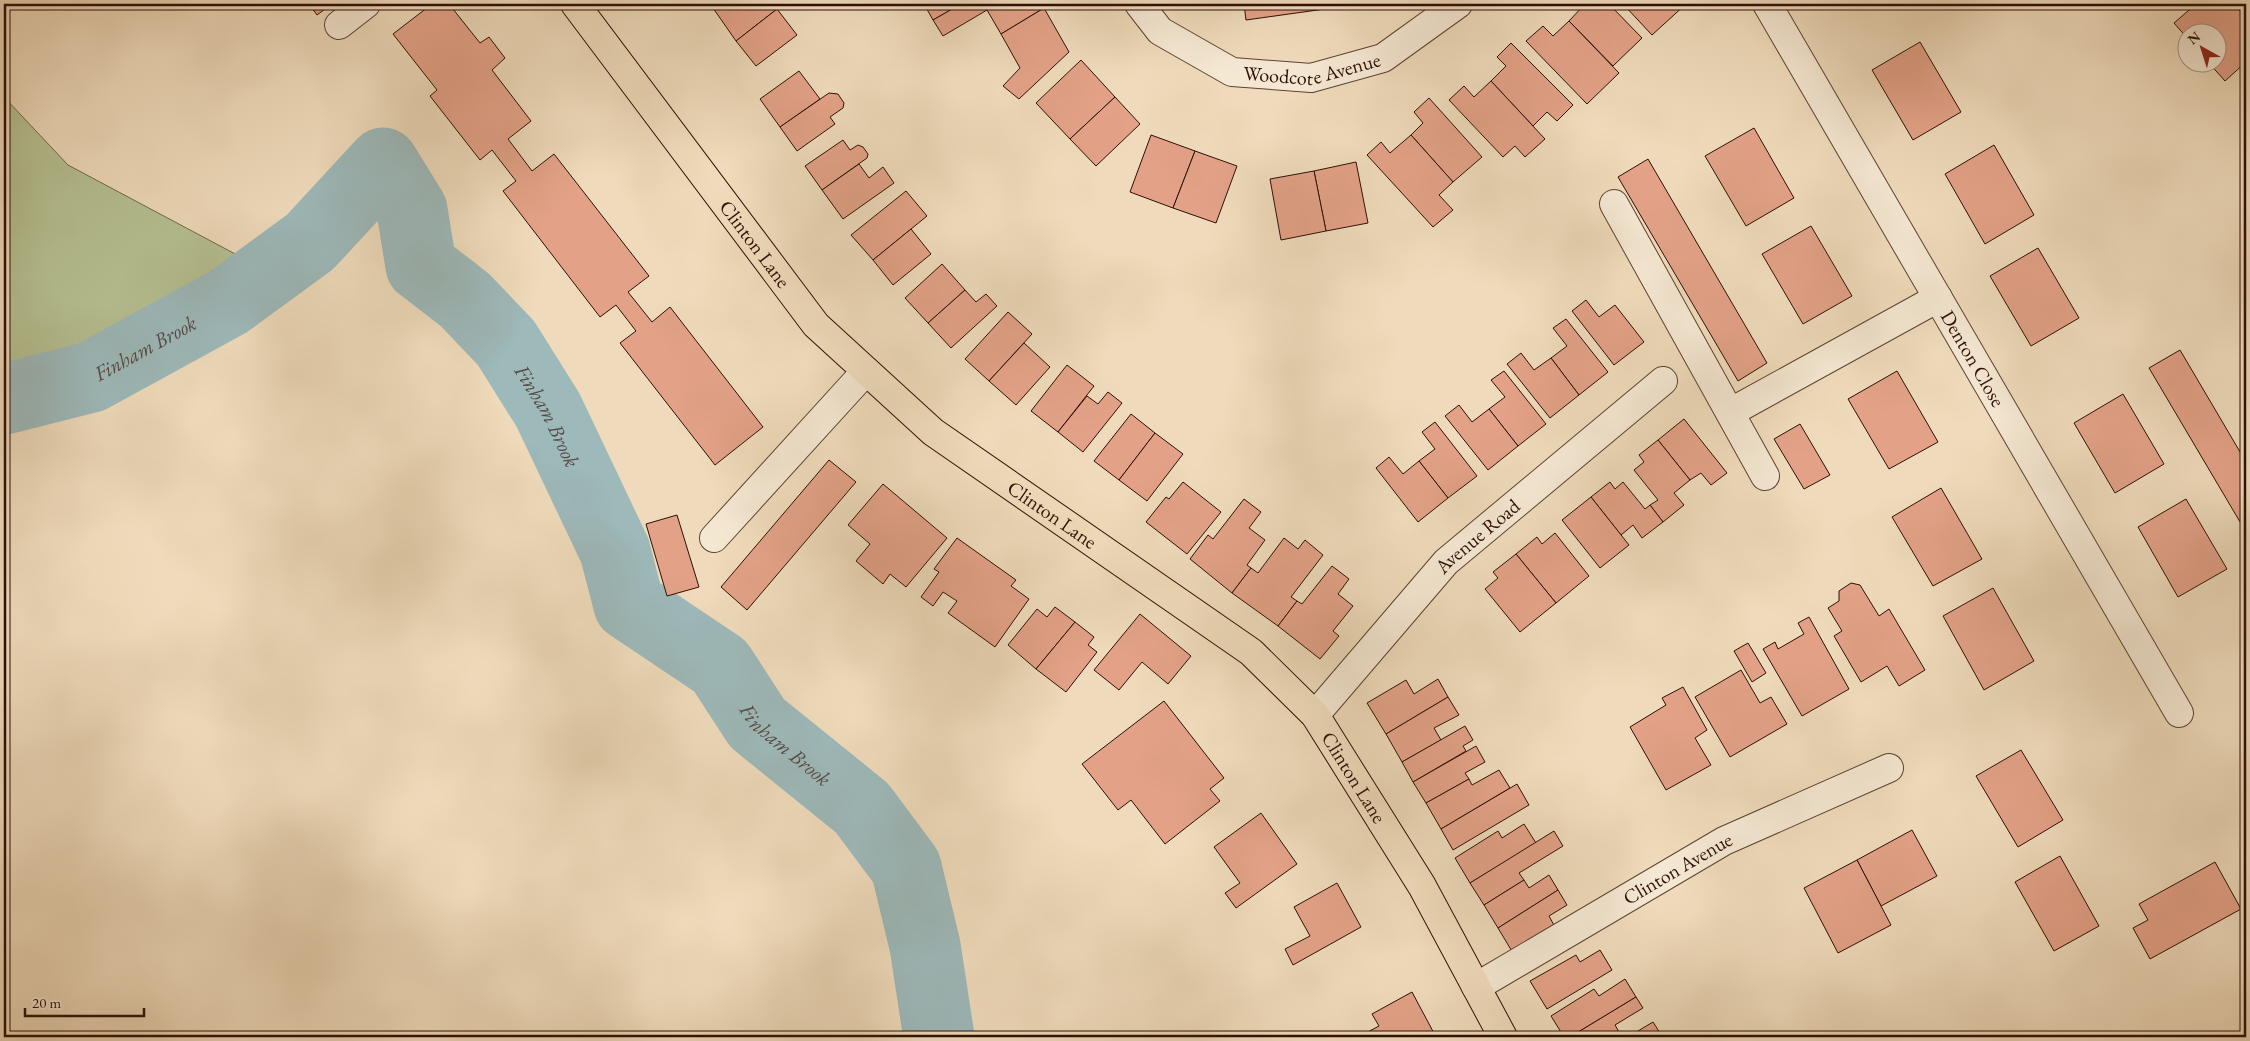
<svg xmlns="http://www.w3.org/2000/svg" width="2250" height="1041" font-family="'EB Garamond',serif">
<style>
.green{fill:#b6c193;stroke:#72684c}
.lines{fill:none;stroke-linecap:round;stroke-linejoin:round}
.river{stroke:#9db9ba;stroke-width:71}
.building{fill:#e3a288;stroke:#2e0f05}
.minor-casing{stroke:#5e4232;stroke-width:30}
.major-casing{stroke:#2e0f05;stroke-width:30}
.minor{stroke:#f5e8d3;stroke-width:28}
.major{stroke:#efdbbb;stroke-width:28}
.labels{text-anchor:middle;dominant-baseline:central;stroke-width:4;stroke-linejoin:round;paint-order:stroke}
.street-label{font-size:20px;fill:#2e0f05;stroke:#f5e8d3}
.water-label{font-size:21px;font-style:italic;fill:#554a44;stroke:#f5e8d3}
</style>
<rect width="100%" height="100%" fill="#efdbbb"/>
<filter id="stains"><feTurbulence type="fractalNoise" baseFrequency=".004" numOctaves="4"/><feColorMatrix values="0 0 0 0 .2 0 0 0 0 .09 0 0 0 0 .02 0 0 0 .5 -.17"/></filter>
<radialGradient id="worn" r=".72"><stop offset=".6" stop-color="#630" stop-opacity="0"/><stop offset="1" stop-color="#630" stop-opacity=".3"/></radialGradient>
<!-- green -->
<polygon class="green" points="4,97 68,165 269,272 228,302 91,377 4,399"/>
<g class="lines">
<!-- river -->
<path class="river" id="s1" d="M 4,399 L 91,377 L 228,302 L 310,242 L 383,163 L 412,210 L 421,266 L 465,300 L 506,343 L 548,410 L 615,551 L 629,605 L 720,666 L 757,723 L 862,808 L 906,867 L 925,946 L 939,1037"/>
</g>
<!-- building -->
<g class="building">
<polygon points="309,4 332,4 317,15"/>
<polygon points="432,4 449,4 480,43 489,37 505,58 492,70 531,121 508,139 532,171 554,154 649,276 628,292 652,322 670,307 763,427 715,465 620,343 636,331 616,305 600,317 503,191 516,181 492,150 480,160 430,96 437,90 393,34"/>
<polygon points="718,4 774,4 777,9 736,41 713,8"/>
<polygon points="924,4 961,4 933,20"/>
<polygon points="961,4 1041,4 1044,8 1001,34 987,10 943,36 933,20"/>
<polygon points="1244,4 1331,4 1332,8 1246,20"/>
<polygon points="1583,4 1609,4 1642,38 1613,66 1569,21 1584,5"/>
<polygon points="1623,4 1686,4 1652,35"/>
<polygon points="2196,4 2234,4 2246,18 2246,62 2225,81 2208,62 2218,62 2218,32 2188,32 2188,39 2174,23"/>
<polygon points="1044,8 1069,52 1019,99 1003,86 1020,68 1001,34"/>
<polygon points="777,9 797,35 756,66 736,41"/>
<polygon points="1569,21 1619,73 1587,104 1526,41 1543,26 1553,36"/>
<polygon points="1920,42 1961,112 1913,140 1872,70"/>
<polygon points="1511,43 1573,105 1557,121 1547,112 1533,126 1491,81 1506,66 1497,57"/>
<polygon points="1081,60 1115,97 1070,139 1036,103"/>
<polygon points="799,71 820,99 780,127 760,99"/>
<polygon points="1491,81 1545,139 1525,157 1515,146 1503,157 1449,100 1464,86 1474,97"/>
<polygon points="829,93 838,94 844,103 843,108 830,117 835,124 797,151 780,127"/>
<polygon points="1115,97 1140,124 1096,166 1070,139"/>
<polygon points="1429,98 1482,157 1453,182 1411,135 1423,123 1414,112"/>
<polygon points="1754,128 1794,198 1746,226 1705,156"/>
<polygon points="1151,135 1195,151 1173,208 1130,192"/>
<polygon points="1411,135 1453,182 1439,195 1453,210 1433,227 1367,155 1381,142 1390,153"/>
<polygon points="843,140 850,150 858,145 863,147 868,154 867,158 822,190 805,166"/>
<polygon points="1994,145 2034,215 1985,244 1945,174"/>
<polygon points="1195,151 1237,166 1216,223 1173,208"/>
<polygon points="1648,159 1767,363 1738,381 1618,177"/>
<polygon points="1356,162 1368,223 1326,231 1314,171"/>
<polygon points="859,164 869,178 883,167 894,183 843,219 822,190"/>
<polygon points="1314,171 1326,231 1281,240 1270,179"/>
<polygon points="906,191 927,216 873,260 851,235"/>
<polygon points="1811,226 1852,296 1803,324 1762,254"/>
<polygon points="911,229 931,254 893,285 873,260"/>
<polygon points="2038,248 2079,318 2031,346 1990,276"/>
<polygon points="942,264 965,290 928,323 905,298"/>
<polygon points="965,290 976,302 986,294 997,306 951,348 928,323"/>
<polygon points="1586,300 1599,317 1615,305 1644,342 1614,365 1572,311"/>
<polygon points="1008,312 1032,334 989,381 965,359"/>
<polygon points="1566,319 1608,372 1579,395 1551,358 1567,346 1553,328"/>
<polygon points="1024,343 1050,367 1016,405 989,381"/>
<polygon points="2180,350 2246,462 2246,532 2149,368"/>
<polygon points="1521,353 1534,370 1551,358 1579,395 1550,418 1507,364"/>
<polygon points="1067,365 1094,386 1058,432 1031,411"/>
<polygon points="1504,371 1546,424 1518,446 1489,409 1505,397 1491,380"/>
<polygon points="1897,371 1938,442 1889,469 1848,399"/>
<polygon points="1108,392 1122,403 1083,452 1058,432 1087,396 1098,404"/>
<polygon points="2123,394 2164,464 2115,493 2074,423"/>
<polygon points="1459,405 1472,422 1489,409 1518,446 1488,470 1445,416"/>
<polygon points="1131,414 1155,433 1119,480 1094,461"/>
<polygon points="1684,419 1727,473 1711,485 1701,473 1690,480 1658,440"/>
<polygon points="1435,422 1477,476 1448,498 1419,461 1435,449 1422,432"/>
<polygon points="1800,424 1830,475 1804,489 1774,439"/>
<polygon points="1155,433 1183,454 1147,501 1119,480"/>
<polygon points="1658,440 1690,480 1674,493 1684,505 1663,522 1650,505 1658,500 1634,470 1644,462 1639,455"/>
<polygon points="1389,457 1403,474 1419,461 1448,498 1418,522 1376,468"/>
<polygon points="829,460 856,482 747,610 721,587"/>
<polygon points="1183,482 1221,512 1187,554 1146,522 1166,497 1169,499"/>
<polygon points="1610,482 1615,489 1623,482 1645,509 1650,505 1663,522 1642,538 1633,525 1621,535 1591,497"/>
<polygon points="883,484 947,538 906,587 890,574 883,584 856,561 870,544 848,525"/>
<polygon points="1941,488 1982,559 1933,586 1892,517"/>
<polygon points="1591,497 1629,545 1600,568 1562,520"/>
<polygon points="1244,499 1261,512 1249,528 1265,540 1247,565 1251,568 1232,593 1190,559 1208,535 1213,539"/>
<polygon points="2186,499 2227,569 2178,597 2138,527"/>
<polygon points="677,515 699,587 667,596 646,524"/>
<polygon points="1555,533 1589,576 1556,603 1516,554 1537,537 1542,544"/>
<polygon points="957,538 1016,580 1011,586 1029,599 995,647 948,613 957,601 943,592 933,606 921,597 939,572 934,569"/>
<polygon points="1284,538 1298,549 1305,540 1323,555 1291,597 1297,601 1278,626 1232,593 1251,568 1258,573"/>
<polygon points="1516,554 1556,603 1520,632 1485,589 1498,578 1493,572"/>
<polygon points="1332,566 1349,579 1338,594 1353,606 1333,631 1339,636 1320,659 1278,626 1297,601 1302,604"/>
<polygon points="1851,583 1860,585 1879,616 1889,609 1925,670 1899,686 1887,666 1861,682 1834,636 1842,631 1828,608 1839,601 1839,591"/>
<polygon points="1993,588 2034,661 1984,690 1943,616"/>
<polygon points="1055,607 1075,622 1036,669 1008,645 1037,609 1047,617"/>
<polygon points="1140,614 1191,656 1168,684 1142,662 1119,690 1094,670"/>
<polygon points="1809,617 1849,689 1802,716 1763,649 1775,642 1778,649 1804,634 1798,623"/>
<polygon points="1075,622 1094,637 1088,645 1097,652 1066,692 1036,669"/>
<polygon points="1748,643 1766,673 1752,682 1734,651"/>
<polygon points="1741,670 1760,703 1771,697 1787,724 1730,757 1695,697"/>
<polygon points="1438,679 1448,697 1386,734 1367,703 1406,680 1414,694"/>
<polygon points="1683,687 1707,730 1695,738 1711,765 1666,790 1630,727 1666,705 1662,698"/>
<polygon points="1448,697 1459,715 1434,728 1441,740 1402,762 1386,734"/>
<polygon points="1164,701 1224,778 1210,789 1220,801 1165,844 1131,800 1118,810 1082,764"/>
<polygon points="1465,726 1473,740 1463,746 1466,751 1413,782 1402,762"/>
<polygon points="1476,746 1485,762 1465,773 1469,779 1426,803 1413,782"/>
<polygon points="2021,750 2063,820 2018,847 1976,776"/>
<polygon points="1499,770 1510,788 1441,829 1426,803 1469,779 1472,785"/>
<polygon points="1517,784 1529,805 1453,850 1441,829"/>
<polygon points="1261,813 1297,864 1236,908 1225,893 1240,883 1214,847"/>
<polygon points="1524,824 1536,843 1470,883 1455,858 1498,831 1502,838"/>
<polygon points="1912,830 1937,876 1881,906 1857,860"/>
<polygon points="1554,831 1563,846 1519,873 1524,880 1484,905 1470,883"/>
<polygon points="2060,856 2099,926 2054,951 2015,882"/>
<polygon points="1857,860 1891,925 1838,953 1804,888"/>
<polygon points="2215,862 2241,909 2150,959 2133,928 2148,920 2139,904"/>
<polygon points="1549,875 1558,890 1498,928 1484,905 1524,880 1529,888"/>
<polygon points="1337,883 1361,927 1293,965 1285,949 1310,936 1294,907"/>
<polygon points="1558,890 1567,905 1549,916 1555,927 1513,953 1498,928"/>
<polygon points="1600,950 1612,970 1547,1009 1530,981 1576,955 1580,962"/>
<polygon points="1625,979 1636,997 1570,1037 1564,1037 1551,1016 1594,989 1599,996"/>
<polygon points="1412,992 1436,1037 1366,1037 1364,1034 1379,1026 1372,1014"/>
<polygon points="1636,997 1643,1008 1615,1025 1619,1032 1611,1037 1570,1037"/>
<polygon points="1653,1022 1660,1033 1653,1037 1628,1037"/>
</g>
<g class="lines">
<defs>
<g id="minor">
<path id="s2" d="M 1139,4 L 1160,31 L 1232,72 L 1311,78 L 1383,58 L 1458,4"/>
<path id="s3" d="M 1767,4 L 2179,713"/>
<polyline points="339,25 366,4"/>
<polyline points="1614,204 1765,476"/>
<polyline points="1731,412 1938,298"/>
<polyline points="714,538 866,371"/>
<path id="s4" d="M 1315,715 L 1446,562 L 1663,381"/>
<path id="s5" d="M 1476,987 L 1724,841 L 1889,768"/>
</g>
<g id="major">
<path id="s6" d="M 575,4 L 816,325 L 933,432 L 1251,652 L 1315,715 L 1422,886 L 1503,1037"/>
</g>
</defs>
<!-- minor casing -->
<use href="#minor" class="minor-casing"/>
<!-- major casing -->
<use href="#major" class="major-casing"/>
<!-- minor -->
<use href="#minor" class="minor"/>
<!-- major -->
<use href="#major" class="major"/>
</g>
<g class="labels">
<!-- street labels -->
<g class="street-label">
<text stroke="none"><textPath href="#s2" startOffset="198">Woodcote Avenue</textPath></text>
<text stroke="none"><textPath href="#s6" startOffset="300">Clinton Lane</textPath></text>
<text stroke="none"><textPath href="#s3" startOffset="410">Denton Close</textPath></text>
<text stroke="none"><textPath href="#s6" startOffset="705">Clinton Lane</textPath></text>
<text stroke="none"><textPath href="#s4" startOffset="242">Avenue Road</textPath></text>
<text stroke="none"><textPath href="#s6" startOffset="1110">Clinton Lane</textPath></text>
<text stroke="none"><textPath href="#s5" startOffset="234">Clinton Avenue</textPath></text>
</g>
<!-- water labels -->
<g class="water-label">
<text stroke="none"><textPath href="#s1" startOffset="151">Finham Brook</textPath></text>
<text stroke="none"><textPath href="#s1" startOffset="766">Finham Brook</textPath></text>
<text stroke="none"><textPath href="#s1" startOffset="1186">Finham Brook</textPath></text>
</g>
</g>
<!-- margin -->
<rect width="2250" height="1041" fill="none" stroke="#efdbbb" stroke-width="20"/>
<rect x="5" y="5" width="2240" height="1031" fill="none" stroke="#2e0f05" stroke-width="2.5"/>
<rect x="10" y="10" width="2230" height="1021" fill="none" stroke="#2e0f05"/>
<!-- north arrow -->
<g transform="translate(2202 48) rotate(321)"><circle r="24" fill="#f5e8d3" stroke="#a59181"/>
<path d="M0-4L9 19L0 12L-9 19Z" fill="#8f2418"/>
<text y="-8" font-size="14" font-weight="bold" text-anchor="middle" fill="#2e0f05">N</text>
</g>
<!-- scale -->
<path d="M25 1008v8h119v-8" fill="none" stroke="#2e0f05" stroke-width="2.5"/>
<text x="32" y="1008" font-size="15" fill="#2e0f05" stroke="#f5e8d3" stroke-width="4" paint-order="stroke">20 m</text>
<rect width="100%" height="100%" filter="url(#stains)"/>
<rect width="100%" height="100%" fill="url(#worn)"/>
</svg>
